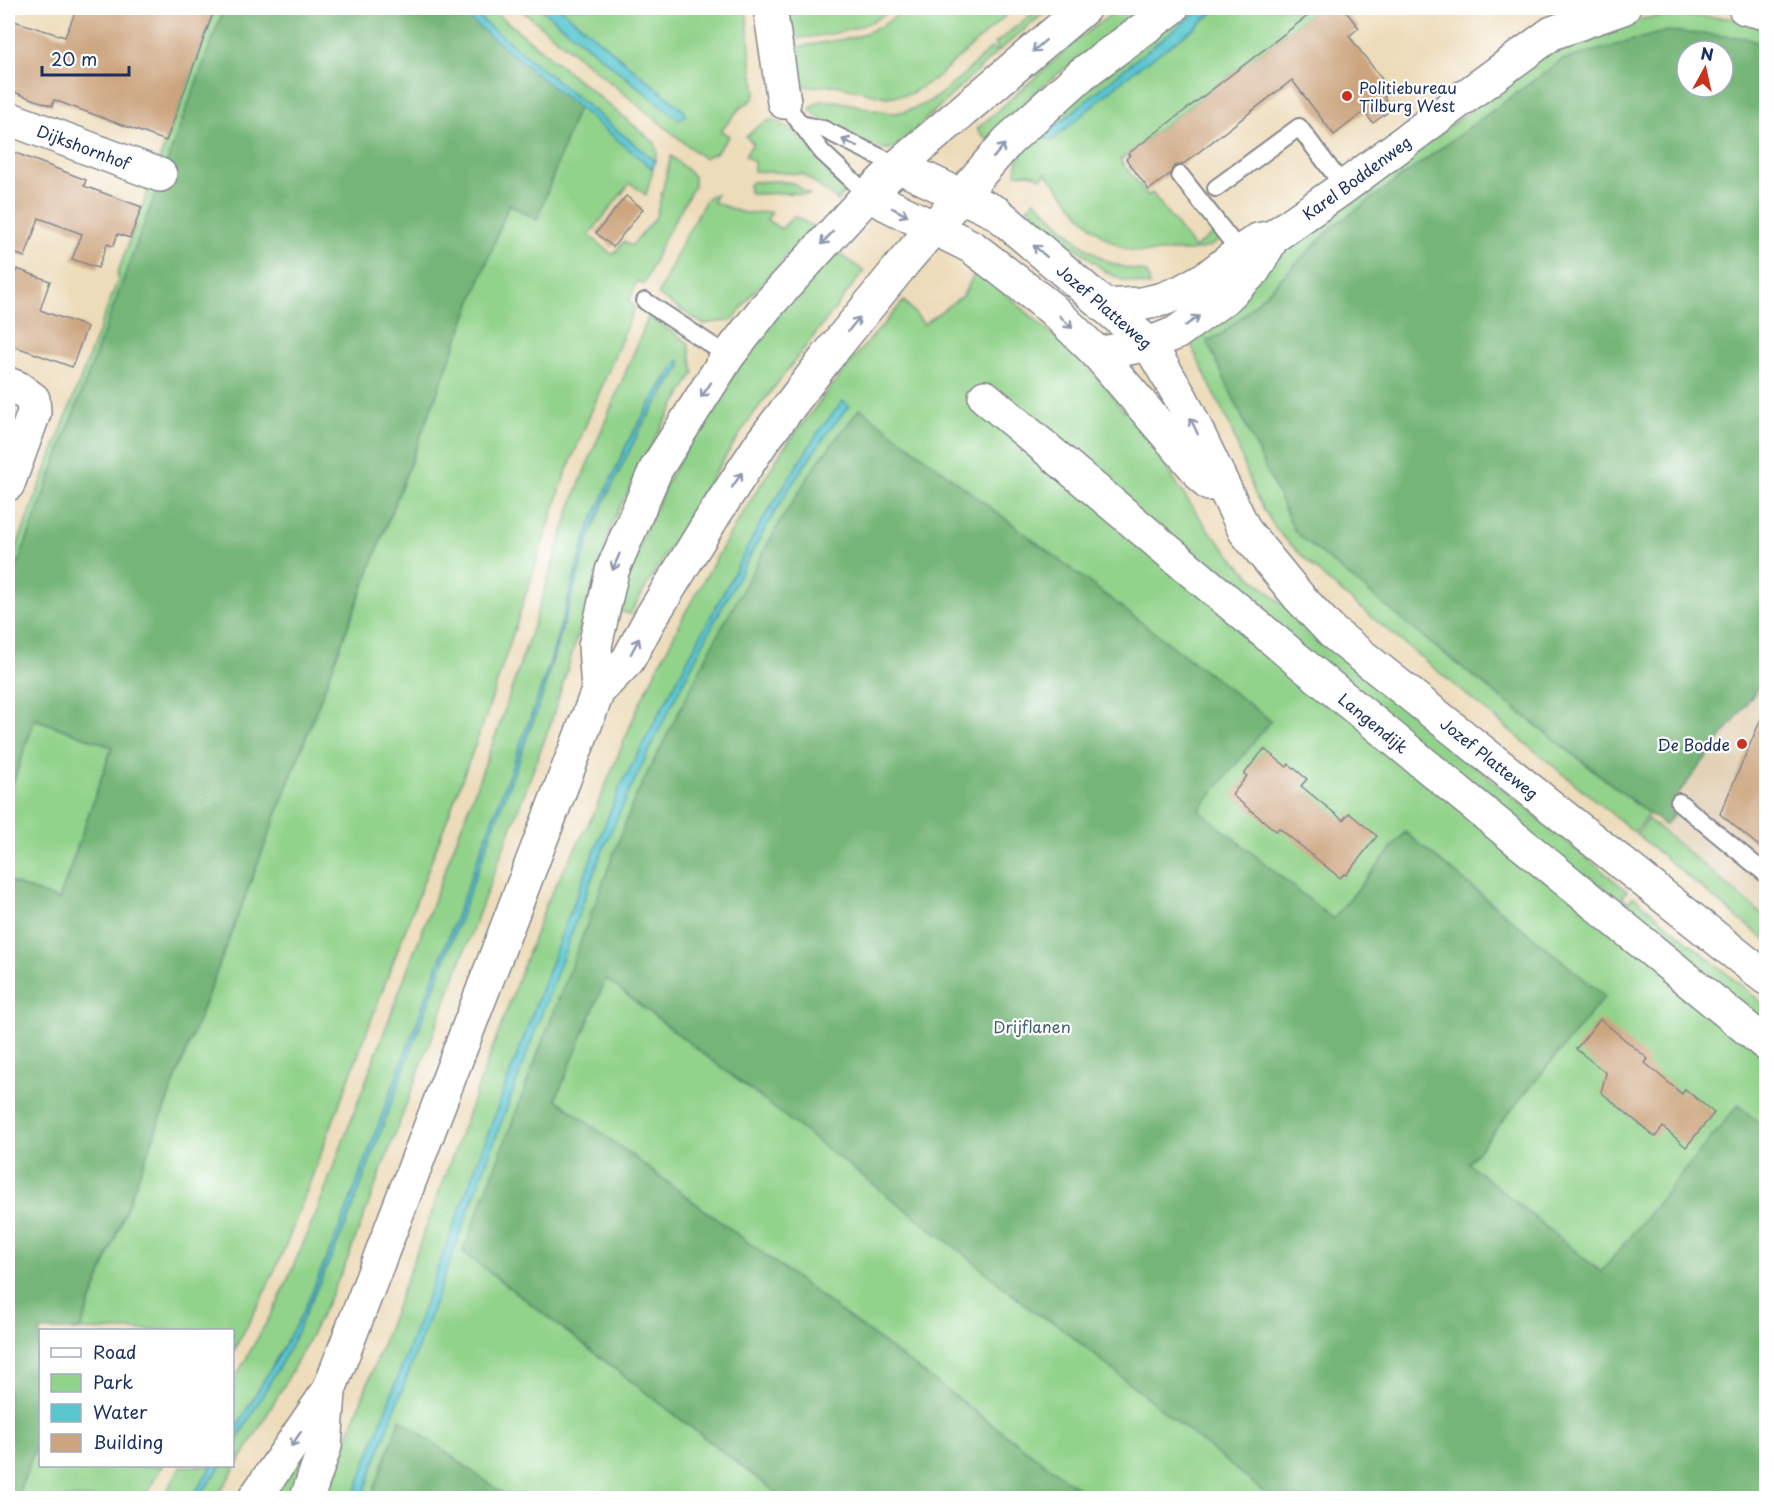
<svg xmlns="http://www.w3.org/2000/svg" width="1774" height="1506" font-family="'Playpen Sans',sans-serif">
<style>
.built{fill:#e2d1b6}
.green{fill:#92d38b;stroke:#568174;stroke-width:1.5}
.forest{fill:#75b577;stroke:#48726a;stroke-width:1.5;fill-rule:evenodd}
.water{fill:#5ac7d0;stroke:#3a7b97;stroke-width:1.5}
.building{fill:#cca57f}
.lines{fill:none;stroke-linecap:round;stroke-linejoin:round}
.lane-casing{stroke:#84868c;stroke-width:20}
.street-casing{stroke:#84868c;stroke-width:36}
.secondary-casing{stroke:#84868c;stroke-width:36}
.lane{stroke:#fff;stroke-width:16}
.street{stroke:#fff;stroke-width:33}
.secondary{stroke:#fff;stroke-width:33}
.oneway{stroke:#8d97ae}
.poi-dot{fill:#c8321e;stroke:#fff;stroke-width:2}
.labels{text-anchor:middle;dominant-baseline:central;stroke-width:4.5;stroke-linejoin:round;paint-order:stroke}
.poi-label{font-size:16px;fill:#1b2f5e;stroke:#fff;text-anchor:start}
.street-label{font-size:16px;fill:#1b2f5e;stroke:#fff}
.park-label{font-size:16px;fill:#3f606c;stroke:#fff}
</style>
<rect width="100%" height="100%" fill="#fff"/>
<filter id="ink" filterUnits="userSpaceOnUse"><feTurbulence type="fractalNoise" baseFrequency=".0167" numOctaves="2"/><feDisplacementMap in="SourceGraphic" scale="12" xChannelSelector="R" yChannelSelector="G"/><feConvolveMatrix kernelMatrix="1 2 1 2 8 2 1 2 1" color-interpolation-filters="sRGB"/></filter>
<filter id="wash" filterUnits="userSpaceOnUse"><feTurbulence type="fractalNoise" baseFrequency=".008" numOctaves="4" result="noise"/><feDisplacementMap in="SourceGraphic" scale="24" xChannelSelector="R" yChannelSelector="G"/><feGaussianBlur stdDeviation="1.35" result="paint"/><feColorMatrix in="noise" values="0 0 0 0 0 0 0 0 0 0 0 0 0 0 0 0 0 1.4 0 .05"/><feComposite in="paint" operator="in"/></filter>
<g filter="url(#wash)">
<rect width="100%" height="100%" fill="#eddcba"/>
<!-- built -->
<polygon class="built" points="1766,678 1766,918 1661,831 1674,814 1667,809"/>
<!-- green -->
<g class="green">
<polygon points="215,8 224,8 8,591 8,570 119,277 117,275"/>
<polygon points="467,8 490,8 655,143 657,152 655,161"/>
<polygon points="519,8 540,8 639,88 680,119 684,111 560,8 746,8 752,71 756,92 753,99 739,109 721,131 729,136 716,153 703,158"/>
<path d="M 788,8 L 853,8 L 856,10 L 862,8 L 895,8 C 862,31 832,35 793,39 L 791,38 Z"/>
<polygon points="908,8 1014,8 936,78 910,94 886,97 836,85 798,87 792,48 856,37 881,26"/>
<path d="M 1039,8 L 1050,8 L 995,54 L 895,148 C 873,155 826,125 810,110 C 820,87 873,114 893,113 C 933,111 963,74 991,48 L 995,51 L 998,48 L 995,44 Z"/>
<polygon points="1120,8 1142,8 1030,96 988,141 977,129 1083,35"/>
<path d="M 1189,8 L 1202,8 L 1134,61 L 1049,132 L 1045,137 L 1052,140 L 1055,138 L 1131,73 L 1193,29 L 1218,8 L 1318,8 L 1120,160 L 1148,196 L 1152,193 L 1194,248 L 1214,233 L 1220,240 C 1205,252 1189,251 1171,251 C 1162,252 1152,253 1143,252 C 1098,249 1073,202 1046,173 L 1041,178 L 1030,173 L 1016,174 C 1016,160 1022,148 1030,136 Z"/>
<polygon points="1668,15 1729,18 1766,28 1766,46 1745,38 1562,60 1334,226 1245,314 1222,334 1208,341 1248,428 1422,636 1649,814 1634,832 1329,582 1282,536 1272,523 1255,495 1231,428 1193,350 1191,343 1195,340 1193,335 1292,244 1551,50 1627,21"/>
<polygon points="578,107 653,169 646,195 630,183 589,235 613,255 624,241 631,246 656,217 671,156 694,176 694,186 663,241 644,285 637,281 629,301 635,307 634,309 565,475 486,716 287,1243 263,1296 233,1352 232,1330 80,1330 509,204 537,219"/>
<polygon points="770,120 775,120 794,132 846,188 838,201 803,174 754,171 754,162 745,156 753,143 746,137 758,126"/>
<polygon points="778,181 793,183 810,195 792,193 753,194 749,192 749,185 752,182"/>
<polygon points="717,194 713,202 743,213 772,212 767,220 781,229 794,216 814,227 751,295 733,320 703,324 658,295 684,239 706,200 710,196"/>
<path d="M 1035,200 C 1057,221 1080,247 1107,261 C 1120,268 1134,268 1147,273 L 1150,286 L 1123,280 L 1106,272 L 1027,208 Z"/>
<polygon points="840,254 864,271 751,417 703,491 630,614 620,611 625,583 633,559 669,478 717,395 812,270"/>
<path d="M 975,273 L 990,280 C 1036,322 1088,360 1124,411 L 1132,406 L 1176,483 L 1207,528 L 1243,569 L 1316,635 L 1627,891 L 1622,897 L 1629,902 L 1633,896 L 1766,1006 L 1766,1498 L 325,1498 L 547,902 L 595,811 L 639,705 L 685,613 L 733,529 L 783,449 L 853,359 L 904,301 L 924,324 L 963,295 Z"/>
<path d="M 649,316 L 688,343 L 694,373 L 659,431 L 613,521 L 549,728 L 348,1258 C 311,1342 266,1420 216,1498 L 198,1498 L 221,1466 L 232,1466 L 233,1447 L 289,1349 L 346,1225 L 540,702 L 589,538 L 606,498 L 641,427 L 682,364 L 679,361 L 655,396 L 629,440 L 588,530 L 551,659 L 537,700 L 342,1223 L 305,1308 L 284,1346 L 233,1434 L 233,1382 L 279,1300 L 317,1211 L 498,729 L 534,623 L 575,494 Z"/>
<polygon points="35,719 112,747 59,900 8,881 8,797"/>
<polygon points="1648,819 1766,918 1766,941 1636,834"/>
<polygon points="316,1432 291,1498 268,1498"/>
<polygon points="40,1435 40,1466 162,1466 144,1498 17,1498"/>
<polygon points="181,1466 212,1466 192,1498 163,1498"/>
</g>
<!-- forest -->
<g class="forest">
<polygon points="224,8 456,8 578,107 537,220 509,204 80,1330 40,1330 40,1435 16,1498 8,1498 8,881 59,900 112,747 35,719 8,797 8,591"/>
<path d="M 1667,31 L 1746,38 L 1766,46 L 1766,678 L 1668,808 L 1674,814 L 1665,826 L 1422,636 L 1295,532 L 1207,341 L 1222,334 L 1245,314 L 1334,226 L 1562,60 ZM 1687,51 L 1723,51 L 1723,87 L 1687,87 Z"/>
<polygon points="860,408 1271,721 1199,810 1333,919 1405,832 1605,996 1468,1163 1601,1272 1738,1105 1766,1129 1766,1498 1271,1498 1055,1323 1035,1313 965,1255 606,979 556,1099 1091,1498 783,1498 463,1252 634,800 717,636 781,520 818,462"/>
<polygon points="400,1419 509,1498 371,1498"/>
</g>
<!-- water -->
<g class="water">
<polygon points="456,8 467,8 655,161 653,169"/>
<polygon points="540,8 560,8 684,111 685,116 680,119 678,119"/>
<polygon points="1202,8 1218,8 1193,29 1131,73 1055,138 1052,140 1046,139 1049,132 1134,61"/>
<polygon points="679,360 682,364 641,427 606,498 589,538 540,702 346,1225 289,1349 233,1447 233,1434 284,1346 305,1308 342,1223 537,700 551,659 588,530 629,440 655,396"/>
<path d="M 843,401 L 849,406 C 792,474 751,552 710,630 C 672,704 634,778 601,854 L 362,1498 L 353,1498 L 567,920 L 619,789 L 760,524 L 819,431 Z"/>
<polygon points="212,1466 221,1466 198,1498 192,1498"/>
</g>
<g id="blocks">
<!-- building -->
<g class="building">
<polygon points="77,8 215,8 166,141 54,100 52,106 8,90 8,19 65,37"/>
<polygon points="1318,8 1343,8 1359,28 1349,36 1391,91 1384,97 1392,109 1373,123 1364,112 1334,135 1292,80 1182,165 1174,166 1170,174 1149,190 1126,159 1130,155 1128,154"/>
<polygon points="8,150 86,180 84,186 142,207 130,238 118,234 113,246 107,244 98,268 72,259 82,234 39,218 25,257 8,251"/>
<polygon points="626,196 643,209 613,247 596,233"/>
<polygon points="17,269 50,281 40,310 87,327 72,367 8,344 8,294"/>
<polygon points="1767,705 1767,853 1720,814"/>
<polygon points="1264,749 1287,767 1289,764 1307,779 1301,786 1343,820 1349,813 1377,836 1346,875 1344,874 1340,878 1279,828 1276,831 1232,795 1247,776 1244,774"/>
<polygon points="1600,1019 1648,1059 1645,1063 1682,1094 1685,1089 1714,1113 1686,1147 1663,1127 1655,1137 1601,1092 1606,1073 1576,1049"/>
</g>
</g>
</g>
<g filter="url(#ink)">
<use href="#blocks" fill-opacity="0" stroke="#84868c" stroke-width="1.5"/>
<g class="lines">
<defs>
<g id="lane">
<polyline points="784,102 822,152 868,195"/>
<polyline points="800,124 823,129 898,166"/>
<polyline points="1180,175 1244,257"/>
<polyline points="1216,188 1299,127 1344,187"/>
<polyline points="645,301 728,356"/>
<polyline points="1679,802 1766,874"/>
</g>
<g id="street">
<polyline points="770,8 784,102"/>
<polyline points="1745,8 1766,13"/>
<path id="s1" d="M 8,118 L 160,175"/>
<path id="s2" d="M 1104,306 L 1141,304 L 1163,299 L 1181,292 L 1208,277 L 1240,252 L 1258,240 L 1273,237 L 1344,187 L 1462,99 L 1552,33 L 1623,8"/>
<polyline points="1098,354 1149,344 1176,333 1226,297 1254,270 1273,237"/>
<polyline points="8,384 18,388 33,399 34,413 8,484"/>
<path id="s3" d="M 985,397 L 1306,667 L 1766,1044"/>
</g>
<g id="secondary">
<path id="s4" d="M 898,166 L 997,213 L 1149,344 L 1182,400 L 1245,531 L 1299,597 L 1332,632 L 1766,978"/>
<polyline points="868,195 972,247 1052,309 1098,354 1209,484"/>
<polyline points="598,691 595,646 612,571 656,469 728,356 766,307 868,195 898,166 1084,8"/>
<polyline points="255,1498 329,1390 598,691 628,660 650,619 714,515 762,442 827,357 904,262 1008,141 1082,74 1172,8"/>
<polyline points="307,1498 325,1446 329,1392"/>
</g>
</defs>
<!-- lane casing -->
<use href="#lane" class="lane-casing"/>
<!-- street casing -->
<use href="#street" class="street-casing"/>
<!-- secondary casing -->
<use href="#secondary" class="secondary-casing"/>
<!-- lane -->
<use href="#lane" class="lane"/>
<!-- street -->
<use href="#street" class="street"/>
<!-- secondary -->
<use href="#secondary" class="secondary"/>
</g>
<!-- one-way arrows -->
<defs><path id="oneway-shaft" d="M-6 0H5M1.5-3L5.5 0L1.5 3" fill="none" stroke-width="1.6" stroke-linecap="round" stroke-linejoin="round" transform="scale(1.5)"/></defs>
<g class="oneway">
<use href="#oneway-shaft" transform="translate(1039 46) rotate(139)"/>
<use href="#oneway-shaft" transform="translate(850 143) rotate(-154)"/>
<use href="#oneway-shaft" transform="translate(999 151) rotate(-50)"/>
<use href="#oneway-shaft" transform="translate(900 212) rotate(27)"/>
<use href="#oneway-shaft" transform="translate(827 238) rotate(133)"/>
<use href="#oneway-shaft" transform="translate(1040 251) rotate(-139)"/>
<use href="#oneway-shaft" transform="translate(1192 321) rotate(-35)"/>
<use href="#oneway-shaft" transform="translate(1066 322) rotate(44)"/>
<use href="#oneway-shaft" transform="translate(854 324) rotate(-51)"/>
<use href="#oneway-shaft" transform="translate(706 390) rotate(124)"/>
<use href="#oneway-shaft" transform="translate(1194 426) rotate(-115)"/>
<use href="#oneway-shaft" transform="translate(737 480) rotate(-56)"/>
<use href="#oneway-shaft" transform="translate(616 562) rotate(113)"/>
<use href="#oneway-shaft" transform="translate(635 646) rotate(-62)"/>
<use href="#oneway-shaft" transform="translate(296 1439) rotate(124)"/>
</g>
</g>
<!-- markers -->
<g class="poi-dot">
<circle cx="1347" cy="96" r="6"/>
<circle cx="1742" cy="744" r="6"/>
</g>
<g class="labels">
<!-- poi labels -->
<g class="poi-label">
<text x="1359" y="87">Politiebureau<tspan x="1359" dy="18">Tilburg West</tspan></text>
<text x="1730" y="744" text-anchor="end">De Bodde</text>
</g>
<!-- street labels -->
<g class="street-label">
<text stroke="none"><textPath href="#s1" startOffset="81">Dijkshornhof</textPath></text>
<text stroke="none"><textPath href="#s2" startOffset="290">Karel Boddenweg</textPath></text>
<text stroke="none"><textPath href="#s4" startOffset="252">Jozef Platteweg</textPath></text>
<text stroke="none"><textPath href="#s3" startOffset="507">Langendijk</textPath></text>
<text stroke="none"><textPath href="#s4" startOffset="856">Jozef Platteweg</textPath></text>
</g>
<!-- park labels -->
<g class="park-label">
<text x="1032" y="1026">Drijflanen</text>
</g>
</g>
<!-- margin -->
<rect width="1774" height="1506" fill="none" stroke="#fff" stroke-width="30"/>
<!-- legend -->
<rect x="39" y="1329" width="195" height="138" fill="#ffffff" stroke="#a4acbf" stroke-width="1.5"/>
<rect x="51" y="1348" width="30" height="9" fill="#ffffff" stroke="#a4acbf" stroke-width="1.5"/>
<text x="93" y="1359" font-size="18" fill="#1b2f5e">Road</text>
<rect x="51" y="1374" width="30" height="18" fill="#92d38b" stroke="#a4acbf" stroke-width="1.5"/>
<text x="93" y="1389" font-size="18" fill="#1b2f5e">Park</text>
<rect x="51" y="1404" width="30" height="18" fill="#5ac7d0" stroke="#a4acbf" stroke-width="1.5"/>
<text x="93" y="1419" font-size="18" fill="#1b2f5e">Water</text>
<rect x="51" y="1434" width="30" height="18" fill="#cca57f" stroke="#a4acbf" stroke-width="1.5"/>
<text x="93" y="1449" font-size="18" fill="#1b2f5e">Building</text>
<!-- north arrow -->
<g transform="translate(1705 69) rotate(8)"><circle r="28" fill="#ffffff" stroke="#a4acbf" stroke-width="1.5"/>
<path d="M0-4.5L10 22L0 15L-10 22Z" fill="#c8321e"/>
<text y="-9" font-size="16" font-weight="bold" text-anchor="middle" fill="#1b2f5e">N</text>
</g>
<!-- scale -->
<path d="M42 66v9h87v-9" fill="none" stroke="#1b2f5e" stroke-width="3"/>
<text x="51" y="66" font-size="18" fill="#1b2f5e" stroke="#ffffff" stroke-width="4.5" paint-order="stroke">20 m</text>
</svg>
